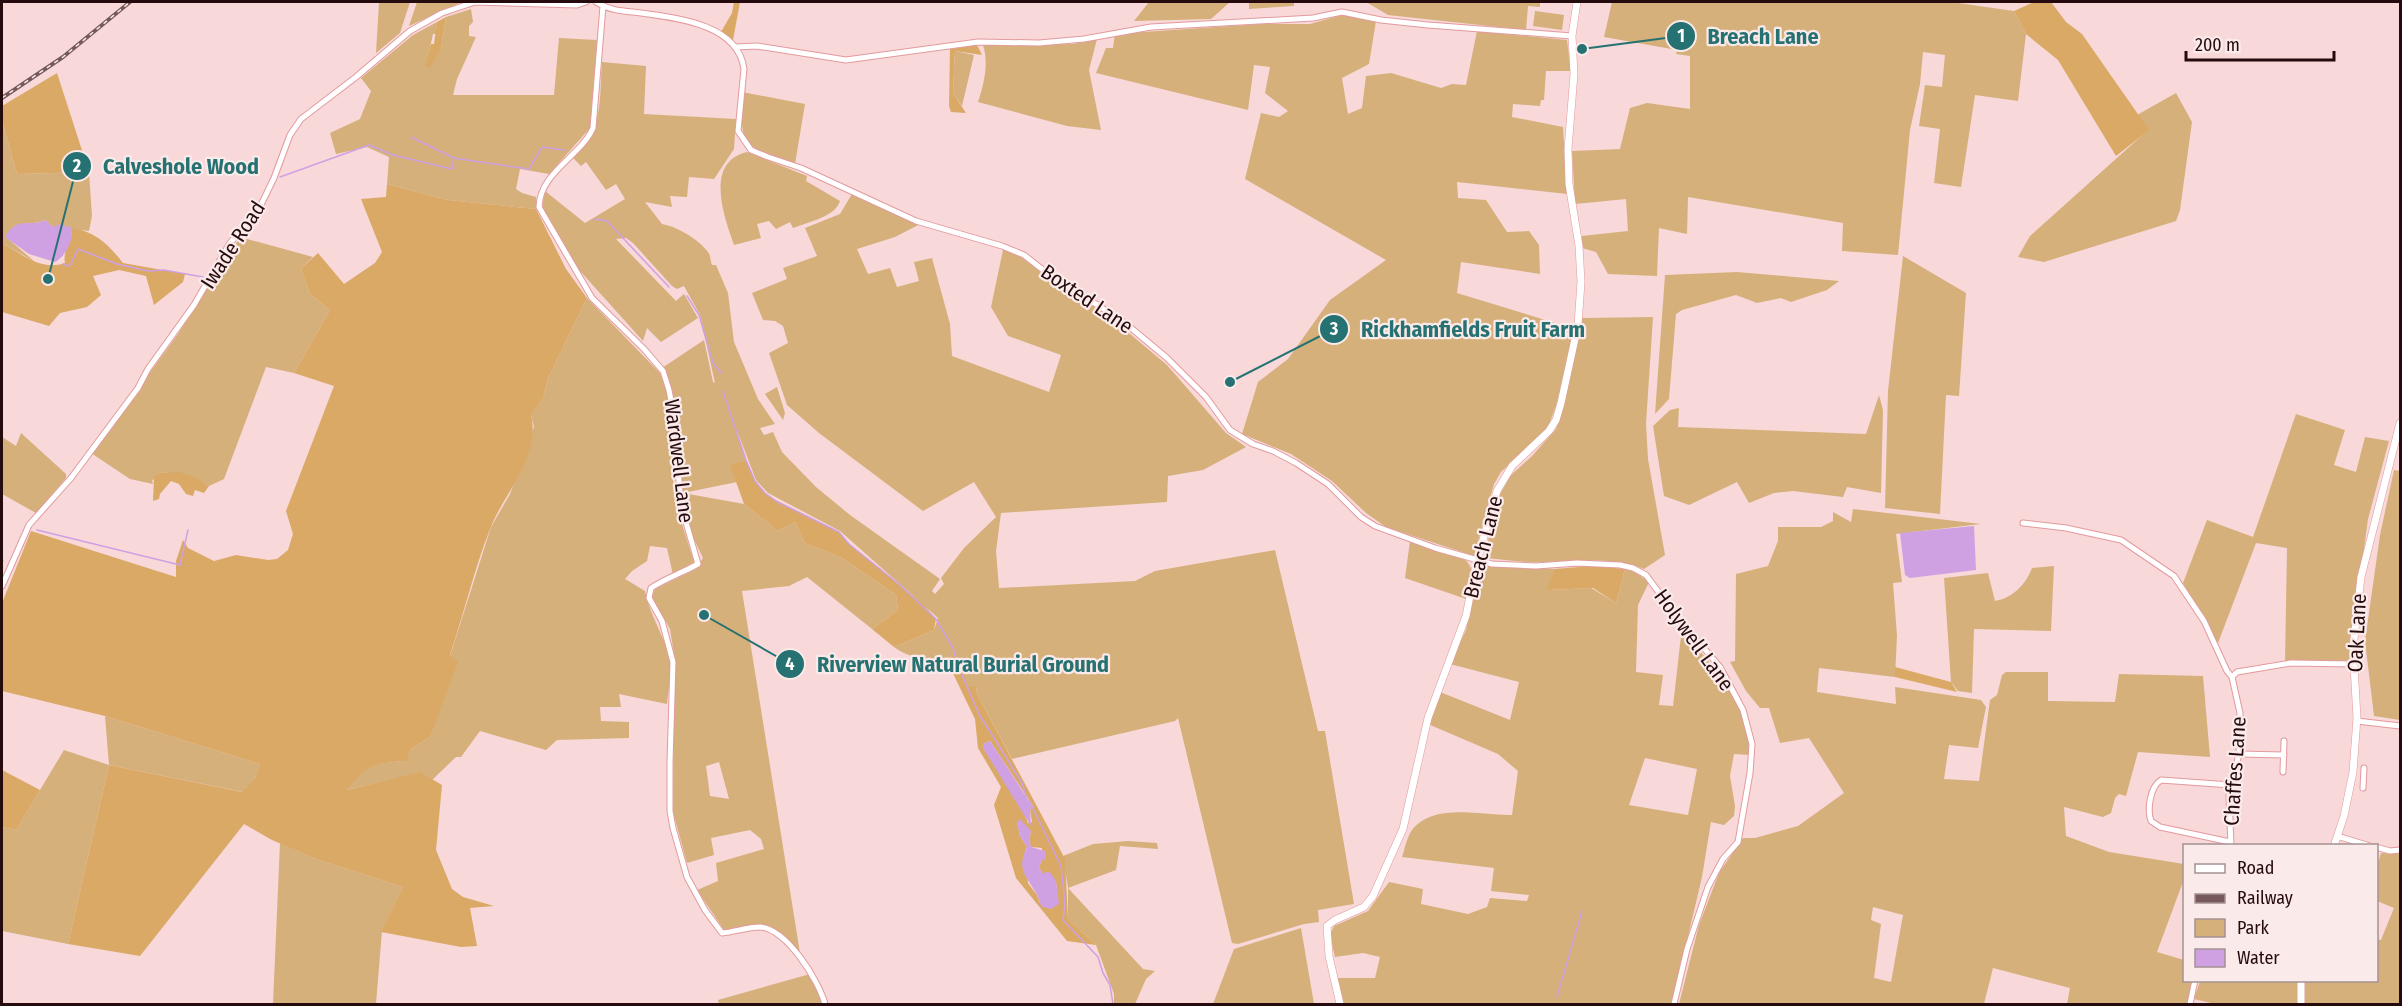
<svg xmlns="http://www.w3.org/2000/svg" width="2402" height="1006" font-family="'Fira Sans Condensed',sans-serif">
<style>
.green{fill:#d5b07b;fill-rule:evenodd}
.forest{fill:#d9a965;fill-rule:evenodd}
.water{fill:#cfa1e3}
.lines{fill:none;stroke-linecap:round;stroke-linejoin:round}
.stream{stroke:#cfa1e3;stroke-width:1.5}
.minor-casing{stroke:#e39a9e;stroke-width:7}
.tertiary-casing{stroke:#e39a9e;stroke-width:8}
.minor{stroke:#fff;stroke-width:5}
.tertiary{stroke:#fff;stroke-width:7}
.rail-casing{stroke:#75595b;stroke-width:4}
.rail{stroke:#faeaea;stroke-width:1.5;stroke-dasharray:4.5;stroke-linecap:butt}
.labels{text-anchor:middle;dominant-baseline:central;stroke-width:4.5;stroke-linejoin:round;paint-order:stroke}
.street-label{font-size:21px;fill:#250b0e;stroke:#faeaea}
.leader{fill:none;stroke:#267171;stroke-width:2}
.callout-dot{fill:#267171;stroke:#faeaea;stroke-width:2}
.mark-label{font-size:18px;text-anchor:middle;font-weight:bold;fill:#fff}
.callout-label{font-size:22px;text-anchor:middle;font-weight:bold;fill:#267171;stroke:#faeaea;stroke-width:4.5;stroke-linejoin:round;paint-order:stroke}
</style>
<rect width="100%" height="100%" fill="#f8d8d9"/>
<!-- green -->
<g class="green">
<polygon points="379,2 410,2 400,33 376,53"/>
<polygon points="417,2 462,2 409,26"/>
<polygon points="1149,2 1230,2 1211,19 1134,21"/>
<polygon points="1249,2 1294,2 1294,6 1249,9"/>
<polygon points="1366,2 1540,2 1540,7 1528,6 1526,30 1388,15"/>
<polygon points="1612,2 1951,2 2014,11 2026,34 2018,101 1975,95 1961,187 1934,183 1940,129 1919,126 1925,85 1942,87 1945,55 1923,52 1920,84 1910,130 1898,255 1842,251 1843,223 1688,197 1687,234 1659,228 1657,276 1608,274 1596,252 1582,248 1582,236 1628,231 1626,199 1575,204 1572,151 1620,149 1630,108 1647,103 1690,109 1690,56 1676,54 1677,50 1604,37"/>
<polygon points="471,9 473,22 469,26 469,36 476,37 457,79 453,95 554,95 559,38 597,40 590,128 549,174 520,169 516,189 522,193 536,197 536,209 448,200 387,184 389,157 367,147 336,154 330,133 360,119 371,91 361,78 413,35 437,22 436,34 433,34 426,65 441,48 446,17"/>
<polygon points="1535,11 1564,15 1562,30 1533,26"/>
<polygon points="1342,15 1376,21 1369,64 1342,78 1348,114 1362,108 1366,76 1391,73 1441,88 1452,84 1466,85 1477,31 1567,40 1571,71 1546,71 1544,100 1541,100 1540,106 1513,104 1512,117 1563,127 1567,194 1457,182 1458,198 1486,200 1507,232 1529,231 1539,245 1540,274 1461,262 1457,293 1575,329 1556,406 1547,430 1501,472 1494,484 1474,556 1386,527 1366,513 1332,481 1291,454 1242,434 1258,382 1288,359 1330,300 1386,260 1245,179 1261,113 1279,117 1288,111 1265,93 1270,67 1254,65 1248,110 1096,73 1106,48 1113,48 1115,34 1259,24 1310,24"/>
<path d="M 1097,39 L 1089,70 L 1101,130 L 1067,126 L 978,102 C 984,84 989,63 983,45 L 1073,44 Z"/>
<polygon points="955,51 974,55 962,106 953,93"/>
<path d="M 602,62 L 646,66 L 644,114 L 736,119 L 734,149 L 714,179 L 689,177 L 687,197 L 670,196 L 672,207 L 645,202 L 662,224 C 678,227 698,239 708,252 C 711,256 710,260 712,265 L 716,265 L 728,293 L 734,342 L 758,399 L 775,424 L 760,428 L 764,435 L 773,432 L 782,452 L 816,487 L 850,515 L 940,579 L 932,591 L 935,594 L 944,584 L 941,578 L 964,548 L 996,517 L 974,482 L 923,511 L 819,433 L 787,405 L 769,353 L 788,343 L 783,326 L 775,321 L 763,320 L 752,293 L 787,279 L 783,268 L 817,256 L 805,228 L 840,214 L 852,194 L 922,223 L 895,237 L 857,249 L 868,274 L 890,268 L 897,287 L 919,281 L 914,262 L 932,258 L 950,324 L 952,356 L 1049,392 L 1061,355 L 1008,336 L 991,307 L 1003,250 L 1021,257 L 1071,295 L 1099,308 L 1167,365 L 1226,433 L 1246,447 L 1203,470 L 1168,476 L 1167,502 L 1001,513 L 996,551 L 999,588 L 1135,581 L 1155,571 L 1275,550 L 1318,731 L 1325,731 L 1354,904 L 1318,910 L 1319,922 L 1304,924 L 1238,944 L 1232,943 L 1178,718 L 1175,721 L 1012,759 L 976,692 L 977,685 L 968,688 L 957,666 L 954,655 C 938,664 907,658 894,647 L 934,630 L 938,618 L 840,531 L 768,493 L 756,480 L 736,428 L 746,460 L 731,465 L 737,482 L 683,493 L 744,504 L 778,531 L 795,522 L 805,543 L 842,558 L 896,595 L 898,610 L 872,629 L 807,577 L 789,586 L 742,591 L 800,953 L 772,929 L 760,924 L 724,930 L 697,890 L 718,881 L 716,863 L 764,849 L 761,839 L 750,830 L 711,838 L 714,855 L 687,863 L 673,812 L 674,654 L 670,629 L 652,597 L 655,589 L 696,569 L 703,558 L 693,537 L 681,493 L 676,423 L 662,368 L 704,340 L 713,382 L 715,383 L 700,315 L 684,286 L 677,289 L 672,286 L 633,243 L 626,238 L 616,239 L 676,301 L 684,294 L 698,318 L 661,342 L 647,328 L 643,341 L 572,262 L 543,212 L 543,203 L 545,191 L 585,223 L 625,199 L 616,184 L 606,190 L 586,162 L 581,166 L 573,158 C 604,127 599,103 602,62 ZM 719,762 L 729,799 L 710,796 L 706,766 Z"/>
<path d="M 742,92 L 805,104 L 795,164 C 742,145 740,148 742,92 Z"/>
<polygon points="2176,93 2192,122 2180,210 2176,221 2044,262 2018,257 2030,236 2148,130 2137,115"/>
<path d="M 2,120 L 17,174 L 89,172 L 92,216 L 89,231 L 53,227 L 45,220 C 28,228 17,216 6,237 L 35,262 L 2,243 Z"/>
<path d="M 747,152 L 807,176 L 806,181 L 840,201 C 835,217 808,222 793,228 L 790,222 L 776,229 L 769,221 L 757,224 L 761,238 L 734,245 C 724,217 704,162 747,152 Z"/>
<path d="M 240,237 L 313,257 L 301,269 L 310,294 L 330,310 L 294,373 L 266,367 L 224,479 L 209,486 C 193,475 179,472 159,473 L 152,481 L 153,484 L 130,479 L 91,453 L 178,334 Z"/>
<polygon points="1903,256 1966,293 1959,396 1946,395 1940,514 1885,508 1888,391"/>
<polygon points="1737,272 1839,281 1827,290 1791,302 1781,298 1757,303 1736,295 1682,310 1676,314 1669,399 1655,414 1665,275"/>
<path d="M 587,298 L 660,373 L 668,396 L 673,480 L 681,521 L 694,562 L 673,575 L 667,548 L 650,546 L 647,561 L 632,571 L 625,579 L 645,591 C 649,615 666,637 670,662 C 672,675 668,691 667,704 L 619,694 L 621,707 L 600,707 L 601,721 L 629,722 L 629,738 L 557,740 L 546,750 L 480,731 L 461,757 L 456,757 L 432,780 L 420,773 L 346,790 C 366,765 374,763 405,761 L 411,749 L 430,737 L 450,656 L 491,527 L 510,494 L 534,427 L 531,415 L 544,394 L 549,376 Z"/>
<path d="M 1653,317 L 1646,424 L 1648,459 L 1665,555 L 1644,569 C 1609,556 1578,562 1541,562 C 1522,563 1503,559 1484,558 L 1498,498 L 1510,476 L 1532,456 L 1556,429 L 1582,318 Z"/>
<polygon points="777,387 785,413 783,420 765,394"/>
<polygon points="1879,395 1883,410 1881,493 1847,487 1843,497 1793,491 1774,493 1749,503 1737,482 1689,505 1664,496 1653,426 1670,410 1679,408 1678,427 1866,434"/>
<polygon points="2296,414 2345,430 2334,465 2356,472 2365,437 2389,441 2368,519 2349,661 2285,661 2287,548 2256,543 2218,643 2183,583 2207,520 2253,537"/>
<polygon points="21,433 66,474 66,478 36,513 2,494 2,437 16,446"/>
<polygon points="2394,470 2400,471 2400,720 2374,716 2365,641 2380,535"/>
<path d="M 1853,509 L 1981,524 L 1896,534 L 1902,582 L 1893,583 L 1897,636 L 1895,677 L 1819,668 L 1817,692 L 1896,704 L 1895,687 L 1981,700 L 1986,707 L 1978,748 L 1949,745 L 1944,779 L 1979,781 L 1990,700 L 1997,695 L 2002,675 L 2006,672 L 2048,672 L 2048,701 L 2115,702 L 2119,674 L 2203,676 L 2210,757 L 2138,752 L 2126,796 L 2119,794 L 2115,798 L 2111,813 L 2103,817 L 2064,807 L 2066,836 L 2109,852 L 2184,864 L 2184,879 L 2157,952 L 2184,960 L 2184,980 L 2193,981 L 2188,1004 L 2067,1004 L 2070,988 L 1993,968 L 1984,1004 L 1679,1004 L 1699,925 L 1719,873 L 1743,838 L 1755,838 L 1798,826 L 1844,793 L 1809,738 L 1780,743 L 1769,708 L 1760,708 L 1746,691 L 1730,662 L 1735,661 L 1736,574 L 1768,566 L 1778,541 L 1778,527 L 1821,527 L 1833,521 L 1833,512 L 1851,522 ZM 1873,907 L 1903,915 L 1891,982 L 1874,978 L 1881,924 L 1871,920 Z"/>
<path d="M 1410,541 L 1464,559 C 1478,570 1469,585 1466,599 L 1405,578 Z"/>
<path d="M 1479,564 L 1554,569 L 1548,590 L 1591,588 L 1616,603 L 1625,569 L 1635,572 L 1649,582 L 1638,605 L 1636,672 L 1663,675 L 1659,705 L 1673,706 L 1681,636 L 1687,636 C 1721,676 1745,700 1750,755 L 1734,754 L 1730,776 L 1735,806 L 1734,816 L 1724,825 L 1711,822 L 1702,877 L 1672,1004 L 1344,1004 L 1337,978 L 1375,978 L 1380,957 L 1363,953 L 1335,957 L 1330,935 L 1334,926 L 1368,911 L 1389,882 L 1423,889 L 1421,904 L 1468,914 L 1487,907 L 1490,898 L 1527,901 L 1529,895 L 1491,891 L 1494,868 L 1402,857 C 1405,848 1407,837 1412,830 C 1435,802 1480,816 1512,815 L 1518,771 L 1498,754 L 1428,724 L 1440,692 L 1510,720 L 1519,682 L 1450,664 L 1466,630 ZM 1645,758 L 1697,769 L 1688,815 L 1629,805 Z"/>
<path d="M 2054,566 L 2051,631 L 1974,629 L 1972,693 L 1958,691 L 1951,682 L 1944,578 L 1988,573 L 1995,601 C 2013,598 2026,584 2032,568 Z"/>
<polygon points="105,716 260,764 255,778 243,792 109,765 68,944 2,931 2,827 16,830 64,750 109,765"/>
<polygon points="1128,841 1157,843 1158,849 1120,846 1116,870 1068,888 1143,969 1155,971 1146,979 1135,1004 1114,1004 1114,994 1096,945 1068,919 1068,888 1063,856 1093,844"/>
<polygon points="280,843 316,859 403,887 382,931 376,1004 273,1004"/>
<polygon points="2381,853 2400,854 2400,1004 2303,1004 2303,981 2376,980 2377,939 2381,940 2394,908 2377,901 2377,866"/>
<polygon points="1301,928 1314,1004 1213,1004 1234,949"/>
<polygon points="810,974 823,1004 719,1004 718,1000"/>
<polygon points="2200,981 2298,981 2297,1004 2215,1004 2194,999"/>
</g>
<!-- forest -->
<g class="forest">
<polygon points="734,2 740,2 733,40 721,32 732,13"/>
<polygon points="2034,2 2051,2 2066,22 2082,34 2149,130 2116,156 2058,60 2026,34 2014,11"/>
<polygon points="446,17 441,48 430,68 425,66 431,44 434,44 437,22"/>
<polygon points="977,45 982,55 955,51 953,93 966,113 951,112 949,106 950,49"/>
<polygon points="57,73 89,172 17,174 2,120 2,106"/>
<path d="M 387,184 L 448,200 L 536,209 L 566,269 L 587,298 L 549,376 L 543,397 L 531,415 C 541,456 504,493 490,529 C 474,570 464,613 450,655 L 458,662 L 430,737 L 411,749 L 406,761 C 375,763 366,765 347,790 L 420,772 L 442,785 L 436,850 L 452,889 L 463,897 L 494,906 L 470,908 L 477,946 L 461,947 L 381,932 L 403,887 L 316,859 L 272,840 L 244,824 L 140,956 L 68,944 L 109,765 L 242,792 L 255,778 L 260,764 L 105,716 L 2,691 L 2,603 L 31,531 L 176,577 L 176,561 L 183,540 L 188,548 L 214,561 L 236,555 L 268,560 L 277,559 L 288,550 L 293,534 L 286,511 L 334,386 L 294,373 L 330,310 L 310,294 L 301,269 L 318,253 L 344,284 L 375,263 L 382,252 L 361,199 L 386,197 Z"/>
<path d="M 72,228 C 96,232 108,244 123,263 L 185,274 L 183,282 L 154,305 L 146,276 L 119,270 L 93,276 L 101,295 L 87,307 L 60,313 L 49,326 L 2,312 L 2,243 C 23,255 41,271 65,263 C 62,251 73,241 72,228 Z"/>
<polygon points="746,460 755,481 765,493 777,501 839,532 849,544 923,604 936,619 934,630 894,647 872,629 898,610 896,595 842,558 805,543 795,522 778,531 744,504 730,465"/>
<polygon points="179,472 197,478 209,486 204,493 195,490 193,496 186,494 179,484 171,481 160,494 159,499 153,501 154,477 159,473"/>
<polygon points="1591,566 1625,569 1616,603 1593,588 1547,590 1554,569"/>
<path d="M 954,655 L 968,687 L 977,685 L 976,692 L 1065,859 L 1068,919 L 1096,945 L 1067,941 L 1016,878 L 994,805 L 1001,787 L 978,748 L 975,719 L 946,659 ZM 990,741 L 1033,806 L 1030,810 L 1032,822 L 1028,823 L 1022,808 L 984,748 L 983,744 ZM 1017,822 L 1031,831 L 1029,840 L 1031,847 L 1042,848 L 1042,860 L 1039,867 L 1042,873 L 1047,873 L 1057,886 L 1057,890 L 1040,903 L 1037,895 L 1028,883 L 1025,851 L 1027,847 L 1020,836 Z"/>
<polygon points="1895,667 1951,682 1957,692 1895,677"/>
<polygon points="2,770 40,790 16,830 2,827"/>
</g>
<!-- water -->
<g class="water">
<path d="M 45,220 L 53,227 L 60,224 L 72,228 C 73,241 66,256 55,262 L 29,254 L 5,237 C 18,215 28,228 45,220 Z"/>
<polygon points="1974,526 1976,570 1910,578 1905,575 1900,533"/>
<polygon points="990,741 1033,807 1030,810 1031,826 983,748 983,744"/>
<path d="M 1020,819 L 1031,831 L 1029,840 L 1031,847 L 1045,851 L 1046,859 L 1042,860 L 1039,867 L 1042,873 L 1050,872 L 1056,881 L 1059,904 L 1051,909 L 1042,907 C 1039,902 1039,897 1036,893 C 1026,875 1016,869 1027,847 L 1020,836 L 1017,822 Z"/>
</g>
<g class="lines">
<!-- stream -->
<g class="stream">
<polyline points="411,137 454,158 529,169 542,147 564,150"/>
<polyline points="280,177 369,145 393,155 452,169 454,158"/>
<polyline points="594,219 607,221 669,287"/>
<polyline points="63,264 68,266 71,264 78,249 117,264 148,271 164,270 203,277"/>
<polyline points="687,296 699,315 713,363 721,373"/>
<polyline points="723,391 746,460 755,481 765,493 776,501 839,532 849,544 900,585 936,619 953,648 958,666 979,714 1022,783 1026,796"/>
<polyline points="37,530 180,565 188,530"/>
<polyline points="2,561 3,561"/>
<polyline points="1029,800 1061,866 1065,903 1063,920 1098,957 1103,973 1110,985 1113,1004"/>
<polyline points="1557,997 1582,911"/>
</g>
<defs>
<g id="minor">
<path d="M 596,2 C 610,11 625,11 641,13 C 677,18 738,24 744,69 L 738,131 L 751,150 L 768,157 L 801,168 L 916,221 L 1002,246 L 1024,255 L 1066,288 L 1096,304 L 1125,323 L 1167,358 L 1206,397 L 1230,430 L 1253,444 L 1273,451 L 1296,463 L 1328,484 L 1361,517 L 1375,526 L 1435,548 L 1492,564 L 1536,566 L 1577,563 L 1620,565 L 1633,568 L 1646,575 L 1674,613 L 1720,667 L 1743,710 L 1752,744 L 1750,773 L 1738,842 L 1723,859 L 1708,887 L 1687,949 L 1674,1004"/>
<path d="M 603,6 L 593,128 C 581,156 540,172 539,207 L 592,298 L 644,349 L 663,371 L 669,390 L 673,411 L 681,505 L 698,564 C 682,573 666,578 651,588 L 649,598 L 662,621 L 673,662 L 670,762 L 670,811 L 673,828 L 687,877 L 705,910 L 722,933 C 734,932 748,927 760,927 C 787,929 819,981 825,1004"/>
<polyline points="735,47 757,46 846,60 978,42 1039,43 1084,39 1151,27 1313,18 1342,12 1381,20 1428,25 1572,36"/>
<polyline points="2023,523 2066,528 2121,540 2174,576 2204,621 2227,671 2232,677"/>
<polyline points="2,586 29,525 71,478 138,388 148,369 194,305 230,243 257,213 274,178 290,135 301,119 356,77 410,31 442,13 475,2 577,5 586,2"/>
<polyline points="2357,721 2400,726"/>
<polyline points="2239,754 2284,755"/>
<polyline points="2283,772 2284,741"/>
<polyline points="2363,788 2364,768"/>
<polyline points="2337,836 2370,846"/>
<path d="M 2230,842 L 2160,827 L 2151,821 C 2147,809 2150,787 2161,780 L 2231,785"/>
<polyline points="2231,846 2229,795 2239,754 2240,713 2232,677 2237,672 2291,663 2353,664"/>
<polyline points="2376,847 2390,851 2400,850"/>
<polyline points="2190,1004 2195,980"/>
</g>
<g id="tertiary">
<polyline points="2334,846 2344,816 2353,772 2357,718 2353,648 2361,577 2400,423"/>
<polyline points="1340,1004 1329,956 1327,926 1335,920 1364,907 1373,896 1403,829 1428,718 1466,616 1477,561 1497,491 1512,466 1549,431 1556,420 1561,403 1578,325 1581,282 1579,246 1569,184 1568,149 1574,74 1572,36 1577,2"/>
<polyline points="2301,1004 2301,980"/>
</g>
</defs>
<!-- minor casing -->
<use href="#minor" class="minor-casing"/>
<!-- tertiary casing -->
<use href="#tertiary" class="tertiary-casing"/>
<!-- minor -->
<use href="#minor" class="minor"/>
<!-- tertiary -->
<use href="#tertiary" class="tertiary"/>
<defs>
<polyline id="rail" points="2,98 63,57 130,2"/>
</defs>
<!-- rail casing -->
<use href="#rail" class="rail-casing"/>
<!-- rail -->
<use href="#rail" class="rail"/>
</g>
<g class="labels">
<!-- street labels -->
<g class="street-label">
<text transform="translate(233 245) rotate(-57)">Iwade Road</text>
<text transform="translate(1087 299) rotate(34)">Boxted Lane</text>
<text transform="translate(679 461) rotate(83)">Wardwell Lane</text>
<text transform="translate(1483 547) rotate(-76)">Breach Lane</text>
<text transform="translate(2357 633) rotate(-87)">Oak Lane</text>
<text transform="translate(1694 640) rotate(54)">Holywell Lane</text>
<text transform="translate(2235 771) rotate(-86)">Chaffes Lane</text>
</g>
</g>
<!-- callouts -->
<path class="leader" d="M1582 49L1681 36M48 279L77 166M1230 382L1334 329M704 615L790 664"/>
<g class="callout-dot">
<circle cx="1582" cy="49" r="6"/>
<circle cx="48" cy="279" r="6"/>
<circle cx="1230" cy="382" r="6"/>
<circle cx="704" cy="615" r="6"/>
<circle cx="1681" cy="36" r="15"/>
<circle cx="77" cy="166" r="15"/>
<circle cx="1334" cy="329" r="15"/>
<circle cx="790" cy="664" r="15"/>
</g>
<g class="mark-label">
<text x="1681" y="42">1</text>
<text x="77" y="172">2</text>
<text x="1334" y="335">3</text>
<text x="790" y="670">4</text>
</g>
<g class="callout-label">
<text x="1763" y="44">Breach Lane</text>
<text x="181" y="174">Calveshole Wood</text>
<text x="1473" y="337">Rickhamfields Fruit Farm</text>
<text x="963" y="672">Riverview Natural Burial Ground</text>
</g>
<!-- border -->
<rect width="2402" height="1006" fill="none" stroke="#250b0e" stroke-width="6"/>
<!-- legend -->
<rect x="2183" y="844" width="195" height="138" fill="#faeaea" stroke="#a59192" stroke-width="1.5"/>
<rect x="2195" y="864" width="30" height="9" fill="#ffffff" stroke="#a59192" stroke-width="1.5"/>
<text x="2237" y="874" font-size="18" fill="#250b0e">Road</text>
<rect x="2195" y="894" width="30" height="9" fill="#75595b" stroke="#a59192" stroke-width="1.5"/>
<text x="2237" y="904" font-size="18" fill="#250b0e">Railway</text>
<rect x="2195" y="919" width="30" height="18" fill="#d5b07b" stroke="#a59192" stroke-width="1.5"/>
<text x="2237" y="934" font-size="18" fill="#250b0e">Park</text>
<rect x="2195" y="949" width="30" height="18" fill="#cfa1e3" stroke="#a59192" stroke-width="1.5"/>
<text x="2237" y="964" font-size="18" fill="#250b0e">Water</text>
<!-- scale -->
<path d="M2186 51v9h148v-9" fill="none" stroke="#250b0e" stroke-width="3"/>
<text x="2195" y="51" font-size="18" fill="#250b0e" stroke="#faeaea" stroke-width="4.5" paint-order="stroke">200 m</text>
</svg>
